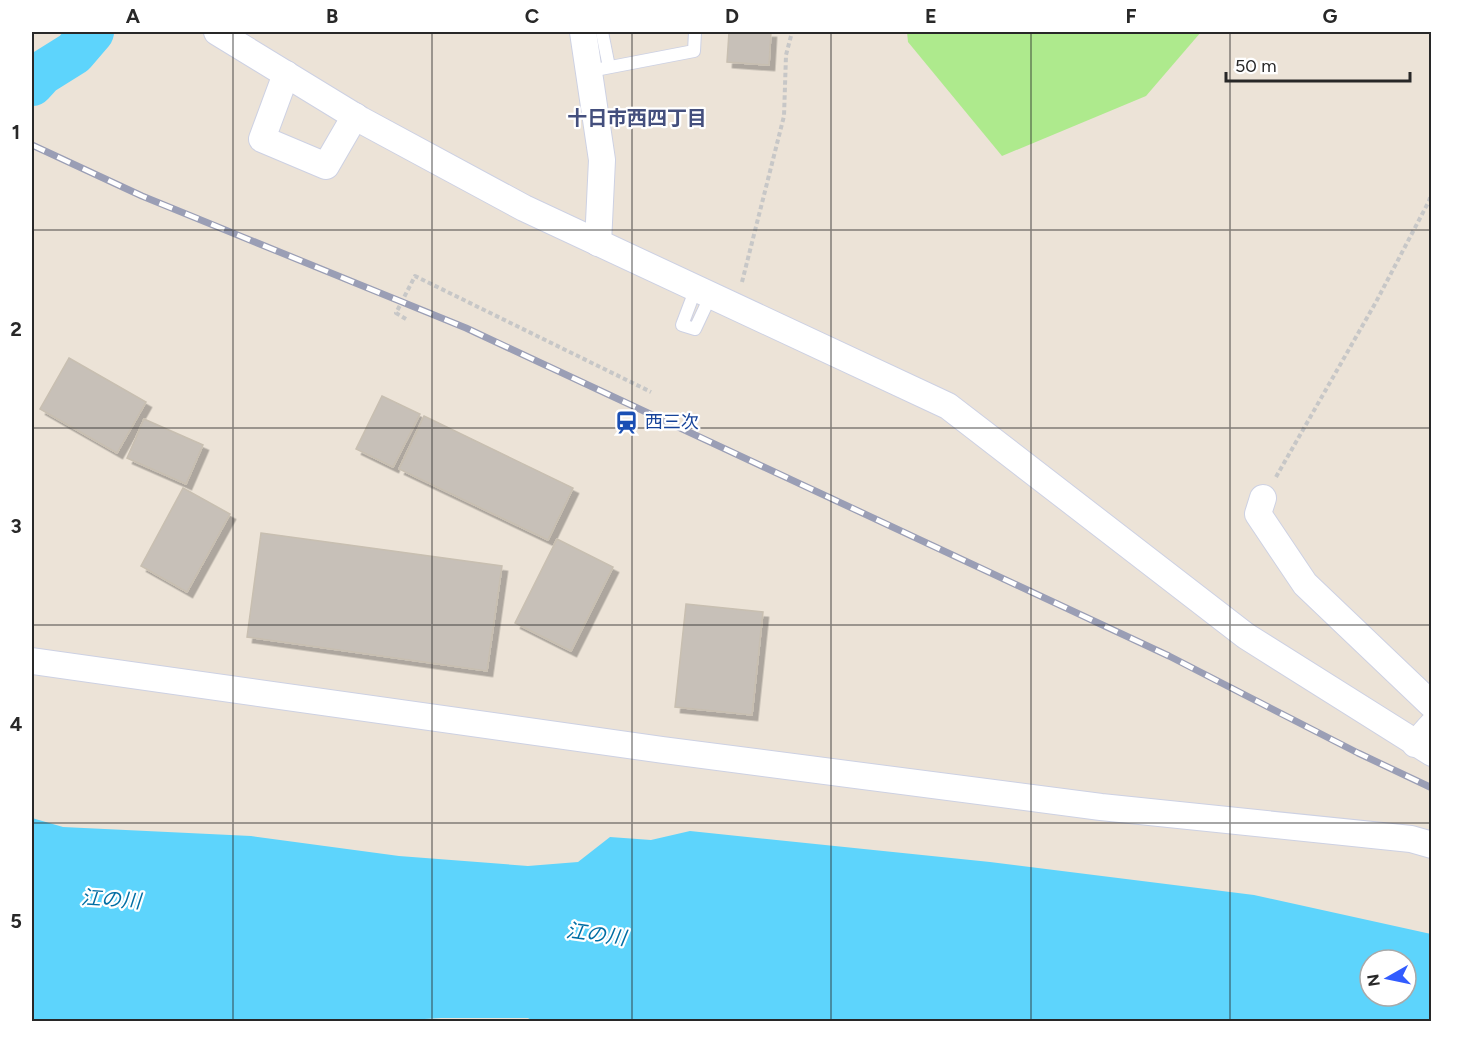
<svg xmlns="http://www.w3.org/2000/svg" width="1463" height="1053" font-family="Figtree,'Noto Sans JP',sans-serif">
<style>
.green{fill:#aeea8d}
.water{fill:#5dd4fc;fill-rule:evenodd}
.lines{fill:none;stroke-linecap:round;stroke-linejoin:round}
.river{stroke:#5dd4fc;stroke-width:44}
.building{fill:#c7c0b8;stroke:#c8bfb1;stroke-width:1.5;filter:url(#shadow)}
.service-casing{stroke:#cdd1e3;stroke-width:14}
.minor-casing{stroke:#cdd1e3;stroke-width:28}
.path{stroke:#c7c7c7;stroke-width:4;stroke-dasharray:4.5 3;stroke-linecap:butt}
.service{stroke:#fff;stroke-width:12}
.minor{stroke:#fff;stroke-width:26}
.rail-casing{stroke:#9a9eb5;stroke-width:7}
.rail{stroke:#fff;stroke-width:4.5;stroke-dasharray:14;stroke-linecap:butt}
.grid{fill:none;stroke:#282828;stroke-width:1.5;stroke-opacity:0.55}
.labels{text-anchor:middle;dominant-baseline:central;stroke-width:4.5;stroke-linejoin:round;paint-order:stroke}
.transit-label{font-size:18px;fill:#164399;stroke:#fff;text-anchor:start}
.neighbourhood-label{font-size:20px;font-weight:bold;fill:#444f7d;stroke:#fff}
.water-label{font-size:20px;font-style:italic;fill:#006ea4;stroke:#fff}
.neatline{fill:none;stroke:#282828;stroke-width:2}
.grid-label{font-size:20px;text-anchor:middle;font-weight:bold;fill:#282828}
</style>
<defs>
<filter id="shadow"><feDropShadow dx="5.5" dy="5.5" stdDeviation="0" flood-color="#0004"/></filter>
</defs>
<rect width="100%" height="100%" fill="#ece3d7"/>
<!-- green -->
<polygon class="green" points="907,32 1201,32 1146,96 1002,156 908,42"/>
<!-- water -->
<path class="water" d="M 32,818 L 63,827 L 251,836 L 399,856 L 528,866 L 578,862 L 610,837 L 651,840 L 690,831 L 990,862 L 1254,895 L 1431,934 L 1431,1021 L 535,1022 L 528,1018 L 441,1018 L 375,1022 L 127,1022 L 32,1019 ZM 1370,960 L 1406,960 L 1406,996 L 1370,996 Z"/>
<g class="lines">
<!-- river -->
<polyline class="river" points="32,84 42,73 74,53 92,32"/>
</g>
<!-- building -->
<g class="building">
<polygon points="729,32 771,32 769,65 727,62"/>
<polygon points="69,358 146,402 117,453 40,409"/>
<polygon points="382,396 420,414 393,467 356,449"/>
<polygon points="424,416 573,488 548,540 399,469"/>
<polygon points="144,419 203,445 186,484 127,458"/>
<polygon points="183,488 230,514 187,592 141,566"/>
<polygon points="261,533 502,566 487,671 247,637"/>
<polygon points="557,539 613,567 571,651 515,623"/>
<polygon points="686,604 763,612 752,715 675,707"/>
</g>
<g class="lines">
<defs>
<g id="service">
<polyline points="602,32 609,67"/>
<polyline points="590,71 694,51 695,32"/>
<polyline points="696,288 682,325 695,329 711,295"/>
</g>
<g id="minor">
<polyline points="217,32 361,120 524,208 948,406 1246,636 1432,753"/>
<polyline points="583,32 602,160 598,243"/>
<polyline points="286,74 262,139 326,166 355,116"/>
<polyline points="1263,498 1258,514 1305,584 1432,705"/>
<polyline points="32,661 663,750 1101,807 1411,839 1432,845"/>
<polyline points="1415,744 1432,725"/>
</g>
</defs>
<!-- service casing -->
<use href="#service" class="service-casing"/>
<!-- minor casing -->
<use href="#minor" class="minor-casing"/>
<!-- path -->
<g class="path">
<polyline points="742,282 784,116 786,55 792,32"/>
<polyline points="406,319 396,313 415,276 651,392"/>
<polyline points="1276,477 1376,302 1429,201 1432,192"/>
</g>
<!-- service -->
<use href="#service" class="service"/>
<!-- minor -->
<use href="#minor" class="minor"/>
<defs>
<polyline id="rail" points="32,145 142,196 466,328 1169,656 1358,753 1432,788"/>
</defs>
<!-- rail casing -->
<use href="#rail" class="rail-casing"/>
<!-- rail -->
<use href="#rail" class="rail"/>
</g>
<!-- grid -->
<path class="grid" d="M 233,32 L 233,1022M 432,32 L 432,1022M 632,32 L 632,1022M 831,32 L 831,1022M 1031,32 L 1031,1022M 1230,32 L 1230,1022M 32,230 L 1432,230M 32,428 L 1432,428M 32,625 L 1432,625M 32,823 L 1432,823"/>
<!-- icons -->
<defs>
<symbol id="station-bare" viewBox="-9 -9 18 18"><path d="M-3-6H3Q5-6 5-4V2Q5 4 3 4L4.5 6H3L1.5 4h-3L-3 6H-4.5L-3 4Q-5 4-5 2V-4Q-5-6-3-6ZM-3.5-4v3h7v-3ZM-3.5 1v1.5H-2V1ZM2 1v1.5H3.5V1Z" fill="#1a4fb4" stroke="#fff" stroke-width="2.5" paint-order="stroke"/></symbol>
</defs>
<g fill-rule="evenodd">
<use href="#station-bare" x="610" y="406" width="33" height="33"/>
</g>
<g class="labels">
<!-- transit labels -->
<g class="transit-label">
<text x="645" y="422">西三次</text>
</g>
<!-- neighbourhood labels -->
<g class="neighbourhood-label">
<text x="637" y="118">十日市西四丁目</text>
</g>
<!-- water labels -->
<g class="water-label">
<text transform="translate(111 899) rotate(4)">江の川</text>
<text transform="translate(596 934) rotate(8)">江の川</text>
</g>
</g>
<!-- border -->
<rect width="1463" height="1053" fill="none" stroke="#ffffff" stroke-width="66"/>
<!-- north arrow -->
<g transform="translate(1388 978) rotate(261)"><circle r="28" fill="#ffffff" stroke="#a9a9a9" stroke-width="1.5"/>
<path d="M0-4.5L10 22L0 15L-10 22Z" fill="#325cff"/>
<text y="-9" font-size="16" font-weight="bold" text-anchor="middle" fill="#282828">N</text>
</g>
<!-- scale -->
<path d="M1226 72v9h184v-9" fill="none" stroke="#282828" stroke-width="3"/>
<text x="1235" y="72" font-size="18" fill="#282828" stroke="#ffffff" stroke-width="4.5" paint-order="stroke">50 m</text>
<rect x="33" y="33" width="1397" height="987" class="neatline"/>
<g class="grid-label">
<text x="133" y="23">A</text>
<text x="332" y="23">B</text>
<text x="532" y="23">C</text>
<text x="732" y="23">D</text>
<text x="931" y="23">E</text>
<text x="1131" y="23">F</text>
<text x="1330" y="23">G</text>
<text x="16" y="139">1</text>
<text x="16" y="336">2</text>
<text x="16" y="533">3</text>
<text x="16" y="731">4</text>
<text x="16" y="928">5</text>
</g>
</svg>
